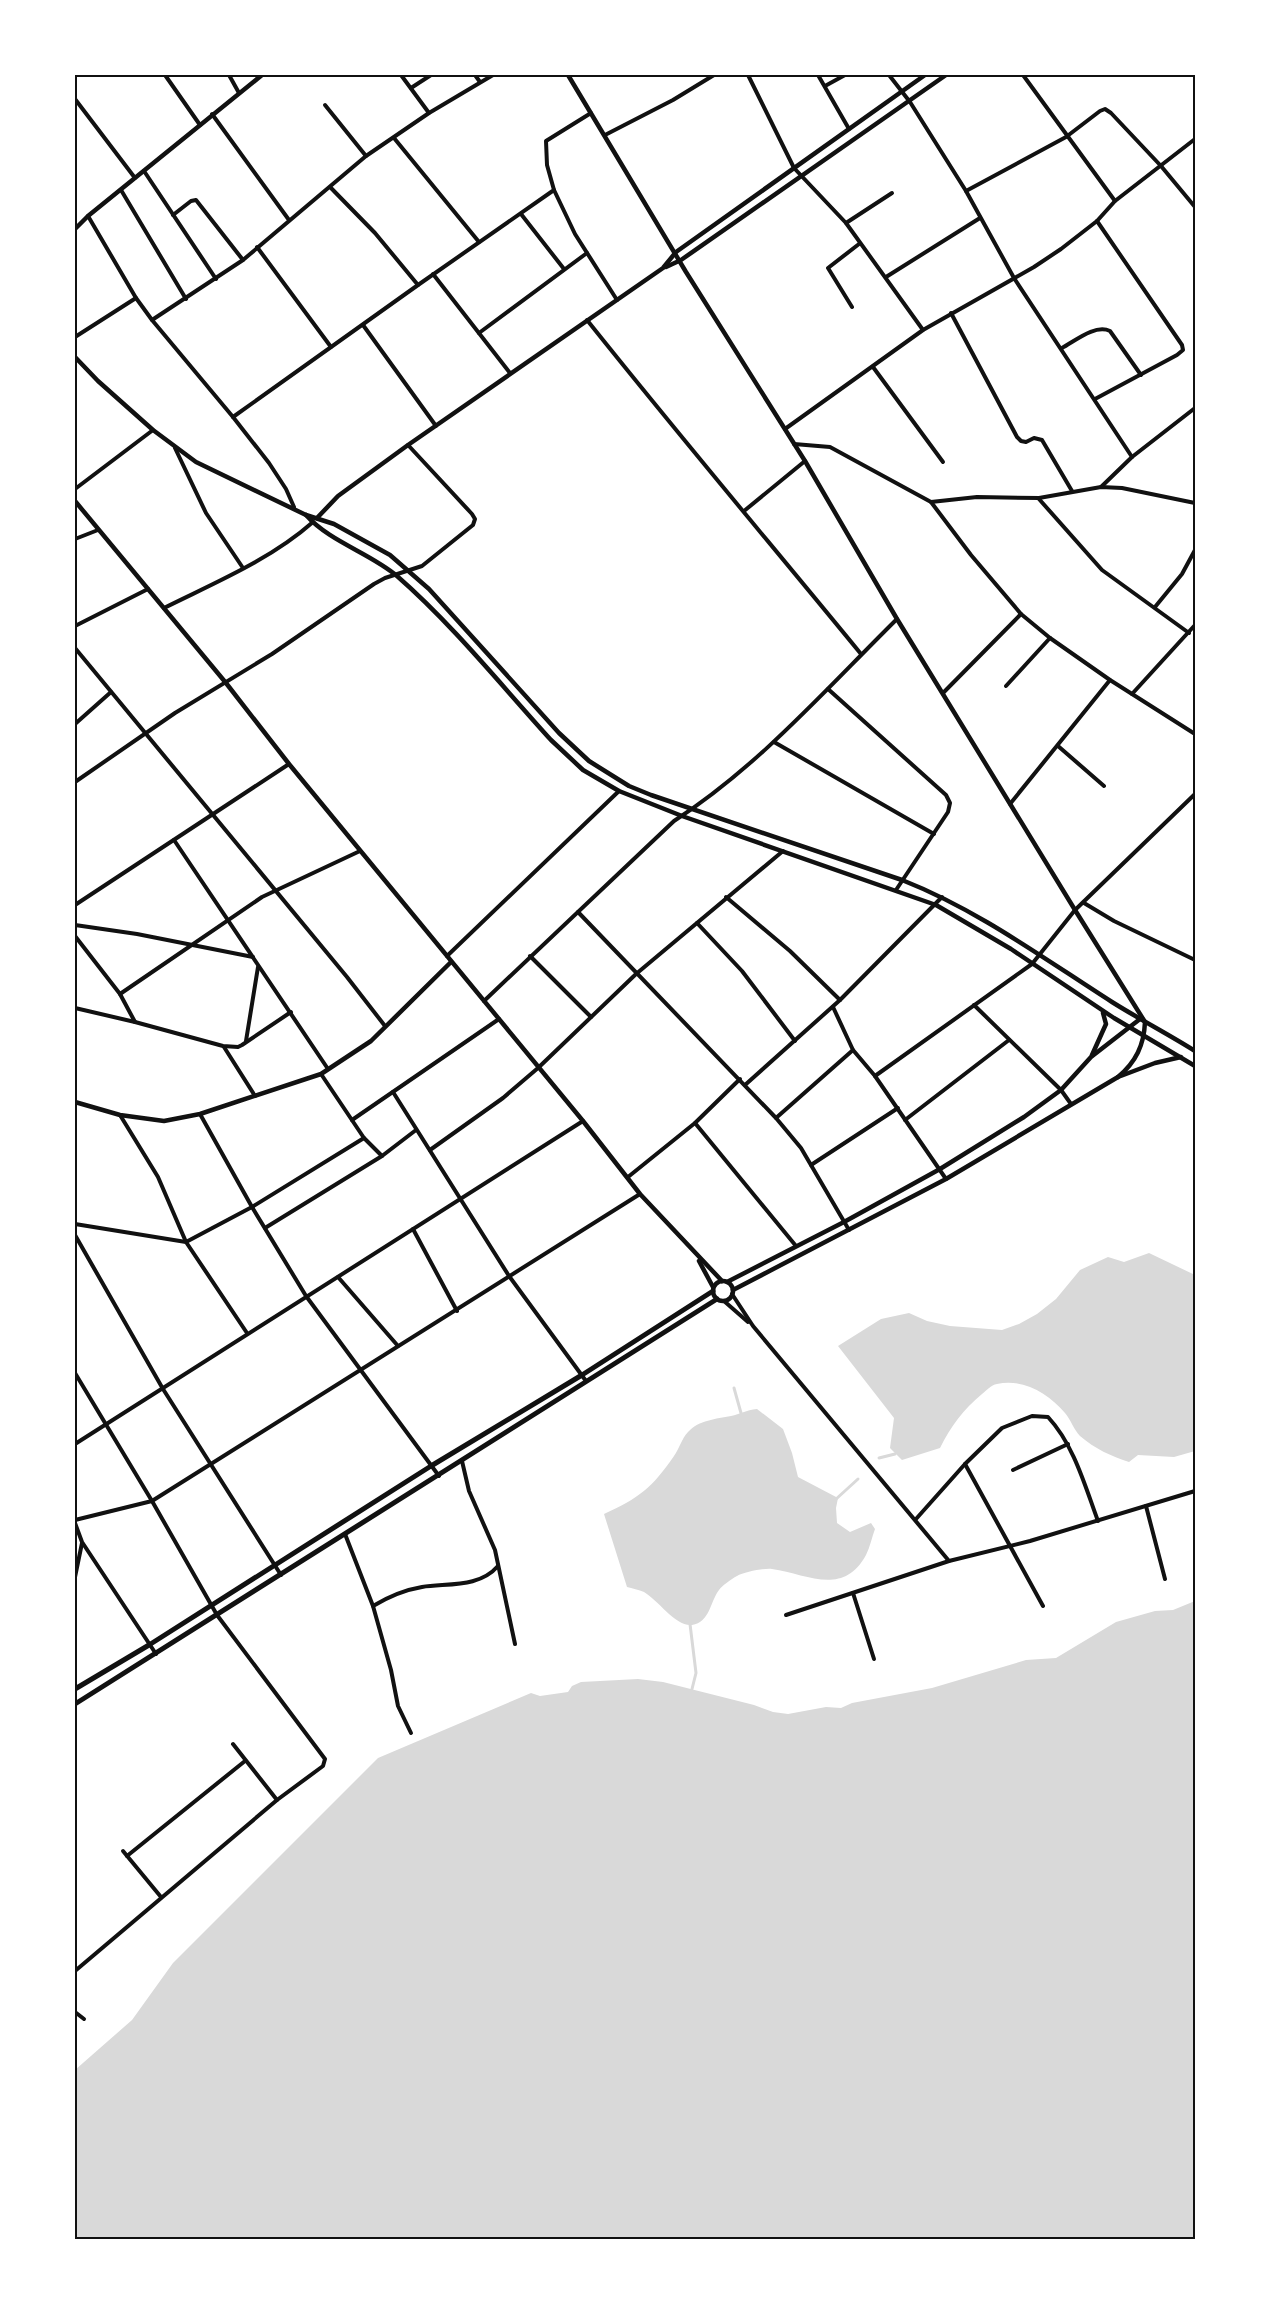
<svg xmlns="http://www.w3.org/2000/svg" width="1270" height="2315" font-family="Karla,sans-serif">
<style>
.water{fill:#d9d9d9}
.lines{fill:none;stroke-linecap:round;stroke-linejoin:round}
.stream{stroke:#d9d9d9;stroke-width:3}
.minor{stroke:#111;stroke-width:4}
.tertiary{stroke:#111;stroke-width:4.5}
.secondary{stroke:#111;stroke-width:5}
.neatline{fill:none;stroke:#111;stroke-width:2}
</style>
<rect width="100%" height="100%" fill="#fff"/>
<!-- water -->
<g class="water">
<path d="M 1149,1253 L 1195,1275 L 1195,1451 L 1174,1457 L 1138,1455 L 1129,1462 C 1111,1456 1095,1449 1080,1436 C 1074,1430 1071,1420 1065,1413 C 1049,1394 1023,1378 997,1384 C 991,1385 986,1391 982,1394 C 963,1410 951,1426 940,1448 L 902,1460 L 890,1448 L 894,1418 L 838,1346 L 881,1319 L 909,1313 L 927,1321 L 950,1326 L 1002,1330 L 1019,1324 L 1037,1314 L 1056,1299 L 1080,1270 L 1108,1257 L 1124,1262 Z"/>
<path d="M 757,1409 L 783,1429 L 792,1453 L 798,1477 L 838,1498 L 836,1508 L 837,1523 L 850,1532 L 871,1523 L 875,1529 C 872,1537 870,1547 866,1555 C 843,1597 807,1574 772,1569 C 764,1568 744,1572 737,1576 C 731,1579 722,1586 719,1590 C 710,1602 710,1622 692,1625 C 676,1627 658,1600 644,1592 C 639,1590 632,1588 627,1587 L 604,1514 C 639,1498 652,1488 674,1456 C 679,1449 682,1438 688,1432 C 699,1420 716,1419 731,1416 C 740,1414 746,1410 757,1409 Z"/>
<polygon points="1195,1601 1195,2240 75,2240 75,2070 132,2020 173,1963 378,1758 531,1693 540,1696 568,1692 572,1686 581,1682 638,1679 663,1682 754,1705 773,1712 788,1714 826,1707 841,1708 852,1703 932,1688 1026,1660 1056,1658 1116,1622 1155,1611 1173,1610"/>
</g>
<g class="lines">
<!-- stream -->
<g class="stream">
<polyline points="734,1388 741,1413"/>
<polyline points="879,1458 895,1454"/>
<polyline points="835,1500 858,1479"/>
<polyline points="690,1624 696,1673 692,1689"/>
</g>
<!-- minor -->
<g class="minor">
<polyline points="165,75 200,125"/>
<polyline points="229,75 239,93"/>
<polyline points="401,75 429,113"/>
<polyline points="475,75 480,82"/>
<polyline points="748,75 794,168 846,223 923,330"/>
<polyline points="818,75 849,129"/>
<polyline points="889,75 910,102 966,191 1014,278 1132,457"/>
<polyline points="1023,75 1115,201"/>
<polyline points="825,86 845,75"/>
<polyline points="411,88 431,75"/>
<polyline points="75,99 135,178"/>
<polyline points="325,105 366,156"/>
<polyline points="212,114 289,220"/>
<polyline points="605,135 673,100 714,75"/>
<polyline points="394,138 479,242"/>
<polyline points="144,171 216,279"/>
<polyline points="331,188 375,233 418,285"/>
<polyline points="121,190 186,299"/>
<polyline points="554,190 575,234 617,300"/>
<polyline points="966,191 1066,137 1100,111 1105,109 1111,113 1161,166 1195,207"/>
<polyline points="521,214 564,269"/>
<polyline points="173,215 191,201 196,200 243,260"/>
<polyline points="88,216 136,298 152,320 233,417 269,463 286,489 294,507"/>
<polyline points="846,223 892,193"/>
<polyline points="257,247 331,347"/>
<polyline points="433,274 510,373"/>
<polyline points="886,277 980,218"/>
<polyline points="852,307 828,268 859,244"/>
<polyline points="951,313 1017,437 1021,441 1026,442 1034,438 1042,440 1072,491"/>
<polyline points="152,320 243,260 366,156 429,113 493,75"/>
<path d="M 587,320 C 677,433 770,543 861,654"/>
<polyline points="363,325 436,426"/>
<polyline points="479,333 587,253"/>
<polyline points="75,337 136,298"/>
<path d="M 1062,348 C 1075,341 1095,324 1110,331 L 1141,375"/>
<polyline points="873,367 943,462"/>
<polyline points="1095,399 1177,355 1183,350 1182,345 1097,221"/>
<polyline points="233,417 418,285 554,190 547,165 546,141 591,113"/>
<polyline points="785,429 923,330 1034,267 1061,249 1097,221 1115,201 1195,139"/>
<polyline points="794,444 830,447 931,502 971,555 1021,614 1050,638 1110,680 1195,734"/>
<polyline points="175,448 206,513 243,568"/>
<polyline points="1101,487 1132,457 1195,408"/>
<polyline points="75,489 153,430"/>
<polyline points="1039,499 1102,570 1189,633"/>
<polyline points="931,502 977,497 1039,498 1101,487 1122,488 1195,503"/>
<polyline points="744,511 805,461"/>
<polyline points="75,539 98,530"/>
<polyline points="1155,607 1182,574 1195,550"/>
<path d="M 164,608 C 214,583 270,560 313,522"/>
<polyline points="75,626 148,589"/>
<polyline points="75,648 347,977 385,1026"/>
<polyline points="1006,686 1050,638"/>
<polyline points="828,689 946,795 950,803 948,812 896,890"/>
<polyline points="943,693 1021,614"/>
<polyline points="1132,694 1195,625"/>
<polyline points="75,724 111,692"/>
<polyline points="774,742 934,834"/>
<polyline points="1058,746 1104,786"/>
<polyline points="75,782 175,713 272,654 374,584 385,578 422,566 473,525 475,519 472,514 408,445"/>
<polyline points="1010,804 1110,680"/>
<polyline points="174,840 328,1069"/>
<polyline points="726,897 790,951 840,1000"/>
<polyline points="1084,903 1114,921 1195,960"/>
<polyline points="75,905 289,764"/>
<polyline points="578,912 776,1118 801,1148 849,1230"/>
<polyline points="697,923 742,971 795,1041"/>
<polyline points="75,925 137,934 253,957"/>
<polyline points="75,936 120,994 135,1022 223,1046 238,1047 242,1045 291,1012"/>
<polyline points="447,956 619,791"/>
<polyline points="530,956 591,1017"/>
<polyline points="120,994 262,897 360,851"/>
<path d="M 484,1001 L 674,821 C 759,766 826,689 897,619"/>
<polyline points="974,1005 1061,1090 1071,1104"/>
<polyline points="833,1007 853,1050 875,1076 946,1179"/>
<polyline points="75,1008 135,1022"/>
<polyline points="246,1041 258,967"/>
<polyline points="224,1047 255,1096"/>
<polyline points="321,1074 364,1138 382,1156"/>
<polyline points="875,1076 1032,964 1075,910 1195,794"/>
<polyline points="745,1085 840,1000 942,897"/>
<polyline points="393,1092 509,1276 586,1381"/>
<polyline points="200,1114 252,1207 306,1296 439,1476"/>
<polyline points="120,1115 158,1177 186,1242 247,1333"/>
<polyline points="776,1118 853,1050"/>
<polyline points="352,1120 499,1019"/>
<polyline points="905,1120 1009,1040"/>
<polyline points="695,1123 796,1246"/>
<polyline points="430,1150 503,1098 538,1068 636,974 783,851"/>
<polyline points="811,1165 898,1108"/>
<polyline points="628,1177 695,1123 740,1079"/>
<polyline points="75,1224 186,1242 252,1207 364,1138"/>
<polyline points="265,1228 382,1156 416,1130"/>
<polyline points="413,1229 457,1311"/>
<polyline points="75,1235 163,1389 281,1575"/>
<polyline points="338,1277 398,1346"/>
<polyline points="732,1294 753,1326 949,1561 1030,1541 1195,1491"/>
<polyline points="724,1301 748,1322"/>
<polyline points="75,1373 152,1501 217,1615 325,1759 323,1766 277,1800 75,1971"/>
<polyline points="75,1444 583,1121"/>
<polyline points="462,1461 469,1491 495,1550 515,1644"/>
<polyline points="965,1464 1043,1606"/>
<polyline points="1013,1470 1068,1444"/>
<polyline points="1146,1506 1165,1579"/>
<path d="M 916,1519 L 965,1464 L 1002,1428 L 1032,1416 L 1048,1417 C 1074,1445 1085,1486 1098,1521"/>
<polyline points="75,1520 152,1501 640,1194"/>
<polyline points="75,1523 82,1542 156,1654"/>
<polyline points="345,1534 373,1606 391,1670 398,1706 411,1733"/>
<polyline points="75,1577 82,1543"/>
<polyline points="853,1593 874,1659"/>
<path d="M 373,1606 C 388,1597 404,1590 422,1587 C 448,1583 479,1588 498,1566"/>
<polyline points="786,1615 949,1561"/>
<polyline points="233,1744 277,1800"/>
<polyline points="123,1851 161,1897"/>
<polyline points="127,1856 245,1761"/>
<polyline points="75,2012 84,2019"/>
</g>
<!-- tertiary -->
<g class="tertiary">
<path d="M 568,75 L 686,272 L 805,461 L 897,619 L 1075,910 L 1145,1022 C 1144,1045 1136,1062 1118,1077"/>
<polyline points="75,229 88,216 262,75"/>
<polyline points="666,267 681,260 946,75"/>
<path d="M 75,357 L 98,381 L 153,430 L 196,462 L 306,515 L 334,524 L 390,555 L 429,589 L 559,733 L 589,761 L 629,786 L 651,795 L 902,880 C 978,910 1043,958 1112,1002 C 1139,1019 1168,1034 1195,1051"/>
<polyline points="75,501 226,683 289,764 583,1121 640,1194 722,1281"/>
<path d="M 306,515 C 330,542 370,553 397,576 C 453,625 501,685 551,740 L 583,770 L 619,791 L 682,816 L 936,905 L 1011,949 L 1114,1018 L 1195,1066"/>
<polyline points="317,518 338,496 408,445 663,268 676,252 925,75"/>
<polyline points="1092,1055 1106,1024 1103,1013"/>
<polyline points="75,1102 120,1115 164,1121 200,1114 321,1074 371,1041 451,962"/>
<polyline points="699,1261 713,1287"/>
<circle cx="723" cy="1291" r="10"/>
<polyline points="727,1282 844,1222 940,1169 1024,1117 1061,1090 1091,1057 1140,1019"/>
<polyline points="733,1290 946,1179 1118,1077 1155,1063 1181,1057"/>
</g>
<!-- secondary -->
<g class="secondary">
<polyline points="75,1689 149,1645 431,1466 582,1375 713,1291"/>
<polyline points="75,1704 717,1299"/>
</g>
</g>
<!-- border -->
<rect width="1270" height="2315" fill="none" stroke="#ffffff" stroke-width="153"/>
<rect x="76" y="76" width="1118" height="2162" class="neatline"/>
</svg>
